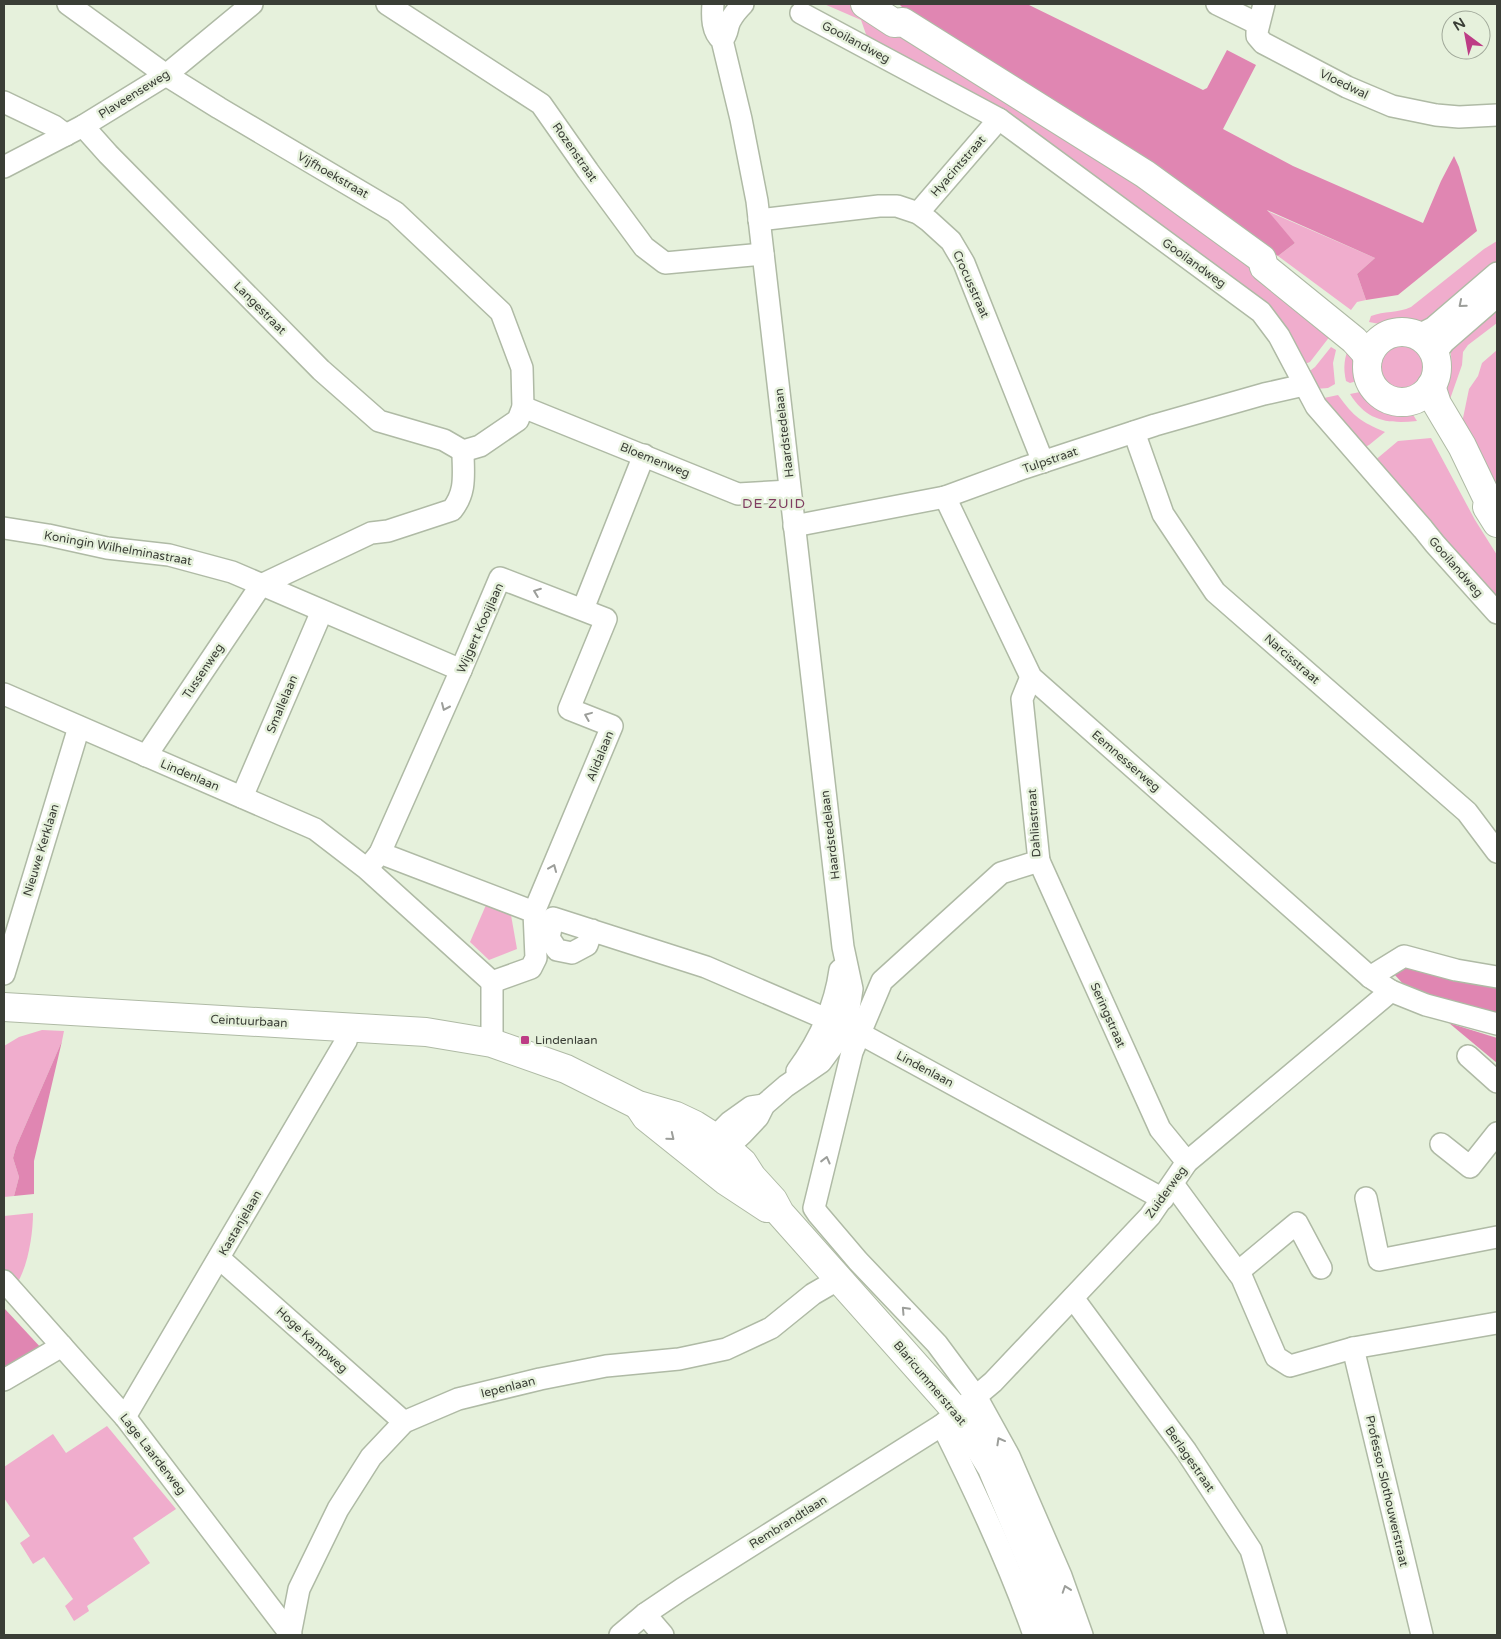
<svg xmlns="http://www.w3.org/2000/svg" width="1501" height="1639" font-family="'Varela Round',sans-serif">
<style>
.green{fill:#f0adcd}
.forest{fill:#e086b2}
.lines{fill:none;stroke-linecap:round;stroke-linejoin:round}
.minor-casing{stroke:#afbaa5;stroke-width:24}
.major-casing{stroke:#afbaa5;stroke-width:30}
.minor{stroke:#fff;stroke-width:21}
.major{stroke:#fff;stroke-width:28}
.oneway{stroke:#9c9e9a}
.poi-dot{fill:#bd3c85;stroke:#e6f1dc;stroke-width:2}
.labels{text-anchor:middle;dominant-baseline:central;stroke-width:5;stroke-linejoin:round;paint-order:stroke}
.street-label{font-size:12px;fill:#3a3e36;stroke:#e6f1dc}
.poi-label{font-size:12px;fill:#3a3e36;stroke:#e6f1dc;text-anchor:start}
.neighbourhood-label{font-size:14px;letter-spacing:1px;fill:#7f3d60;stroke:#e6f1dc}
</style>
<rect width="100%" height="100%" fill="#e6f1dc"/>
<!-- green -->
<g class="green">
<path d="M 824,4 L 849,4 C 957,72 1069,137 1174,211 C 1229,249 1281,290 1334,331 L 1310,362 L 1302,365 L 1286,332 L 868,40 L 861,20 Z"/>
<polygon points="1265,210 1375,258 1357,274 1366,300 1357,302 1351,310 1278,256 1295,243"/>
<path d="M 1497,241 L 1497,268 L 1419,326 L 1385,325 L 1369,322 L 1371,316 C 1384,311 1398,313 1411,307 L 1484,249 Z"/>
<path d="M 1497,305 L 1497,323 L 1468,345 L 1463,352 L 1462,365 L 1449,402 C 1444,386 1450,383 1451,367 C 1452,359 1450,351 1451,343 Z"/>
<circle cx="1401" cy="366" r="22"/>
<path d="M 1350,345 L 1358,359 L 1360,380 L 1350,383 L 1346,381 C 1343,368 1344,357 1350,345 Z"/>
<polygon points="1331,347 1336,350 1333,363 1335,384 1328,388 1315,389 1307,373 1315,367"/>
<polygon points="1497,350 1497,491 1454,423 1463,418 1469,389 1478,376 1482,363"/>
<path d="M 1365,391 C 1378,408 1390,408 1410,410 L 1417,421 C 1387,424 1367,421 1350,394 Z"/>
<path d="M 1338,395 C 1355,418 1360,421 1385,432 L 1369,445 L 1363,448 L 1323,403 L 1324,398 Z"/>
<polygon points="1431,438 1475,520 1497,555 1497,602 1373,462 1398,441"/>
<polygon points="486,905 511,915 517,949 489,960 470,942"/>
<polygon points="42,1030 64,1031 62,1041 16,1147 13,1158 19,1177 14,1196 4,1197 4,1046 19,1037"/>
<path d="M 33,1213 C 33,1234 28,1267 16,1285 L 4,1271 L 4,1216 Z"/>
<polygon points="107,1426 176,1509 133,1538 150,1563 87,1606 89,1611 74,1621 65,1606 73,1599 44,1557 33,1564 20,1543 30,1536 4,1498 4,1467 53,1434 66,1453"/>
</g>
<!-- forest -->
<g class="forest">
<polygon points="899,4 1027,4 1203,90 1207,88 1227,50 1256,65 1223,129 1293,166 1423,223 1441,181 1454,156 1459,167 1477,231 1398,295 1366,300 1357,274 1375,258 1267,210 1295,243 1278,256 905,10"/>
<polygon points="1404,965 1497,985 1497,1015 1416,991 1405,986 1394,974"/>
<polygon points="1449,1023 1497,1038 1497,1063"/>
<polygon points="62,1041 34,1161 34,1194 14,1196 19,1177 13,1158 16,1147"/>
<polygon points="4,1308 43,1350 4,1371"/>
</g>
<g class="lines">
<defs>
<g id="minor">
<polyline points="68,4 166,75 219,108 395,212 501,312 522,368 523,407 518,420 480,446 463,451"/>
<polyline points="387,4 541,104 588,171 644,247 665,263 763,254"/>
<path d="M 713,4 C 712,17 712,32 722,40 L 741,119 L 757,201 L 843,947 L 852,989 L 846,1028 L 821,1062 L 786,1086 L 764,1105 L 758,1117 L 742,1134 L 715,1159"/>
<polyline points="1217,4 1258,24"/>
<polyline points="1264,4 1257,32 1257,36 1263,43 1347,87 1392,106 1436,115 1459,117 1497,115"/>
<polyline points="801,13 999,119 1261,312 1279,336 1316,406 1423,529 1435,544 1497,613"/>
<path d="M 722,40 C 729,32 726,29 730,21 C 733,15 738,9 743,4"/>
<polyline points="4,102 54,126 66,135"/>
<polyline points="83,126 108,154 321,370 379,421 444,440 463,451"/>
<polyline points="4,167 83,126 166,75 252,4"/>
<polyline points="918,213 999,119"/>
<polyline points="759,220 879,206 897,206 918,213 929,221 951,241 964,263 1043,462"/>
<polyline points="1417,336 1433,328 1497,273"/>
<polyline points="1435,358 1438,350 1444,342 1497,296"/>
<polyline points="523,407 738,494 790,491"/>
<polyline points="1134,432 1163,514 1215,592 1467,812 1497,852"/>
<polyline points="945,497 1031,677 1370,977 1391,991 1426,1005 1497,1024"/>
<polyline points="794,526 945,497 1024,468 1155,425 1264,394 1304,385"/>
<polyline points="4,528 48,535 107,548 169,555 232,572 461,670"/>
<path d="M 261,585 L 371,533 L 388,531 L 452,510 C 467,491 463,474 463,451"/>
<polyline points="583,609 644,455"/>
<polyline points="1031,677 1022,699 1039,861 1001,873 882,981 852,1052 814,1208 818,1214 858,1261 937,1344 977,1398 1009,1456 1061,1576 1082,1635"/>
<polyline points="4,694 315,829 367,869 492,982 531,968 536,958 534,912 380,853 367,869"/>
<polyline points="146,756 261,585"/>
<polyline points="242,797 322,611"/>
<polyline points="380,853 461,670 500,578 606,619 569,709 612,726 534,912"/>
<polyline points="1039,861 1160,1129 1187,1162"/>
<polyline points="592,930 587,945 572,953 557,950 549,938 553,918 706,967 859,1033 1163,1199"/>
<polyline points="4,974 79,727"/>
<polyline points="1370,977 1404,956 1456,970 1497,977"/>
<polyline points="492,982 492,1043"/>
<polyline points="1468,1056 1497,1082"/>
<path d="M 797,1071 C 819,1041 835,1007 840,970"/>
<polyline points="1441,1144 1470,1167 1497,1133"/>
<polyline points="705,1147 730,1122 751,1107 764,1105"/>
<polyline points="1173,1184 1242,1278 1276,1357 1290,1366 1353,1348 1497,1323"/>
<polyline points="1366,1198 1379,1260 1497,1237"/>
<polyline points="219,1258 404,1422"/>
<polyline points="1238,1272 1297,1223 1321,1268"/>
<polyline points="4,1281 125,1417 291,1635"/>
<polyline points="1073,1298 1186,1451 1251,1550 1276,1635"/>
<polyline points="1353,1348 1422,1635"/>
<polyline points="4,1380 62,1346"/>
<polyline points="125,1417 346,1041 350,1027"/>
<path d="M 942,1425 C 976,1493 1009,1563 1034,1635"/>
<polyline points="645,1614 663,1635"/>
<polyline points="290,1635 299,1589 338,1509 371,1457 404,1422 458,1399 540,1379 606,1366 679,1359 726,1349 771,1328 813,1294 839,1279"/>
<polyline points="620,1635 645,1614 682,1589 942,1425 993,1382 1150,1216 1187,1162 1391,991"/>
</g>
<g id="major">
<polyline points="865,4 894,23 903,22 1145,174 1262,259 1264,267 1354,340 1364,351 1368,358"/>
<circle cx="1402" cy="367" r="35"/>
<polyline points="1431,386 1437,404 1462,446 1488,500 1487,507 1497,523"/>
<polyline points="4,1007 426,1032 492,1043 566,1069 638,1105 676,1116 695,1125 714,1137 743,1163 752,1177 773,1200 780,1213 958,1413 992,1468 1032,1563 1058,1635"/>
<polyline points="640,1108 646,1117 726,1181 767,1208"/>
</g>
</defs>
<!-- minor casing -->
<use href="#minor" class="minor-casing"/>
<!-- major casing -->
<use href="#major" class="major-casing"/>
<!-- minor -->
<use href="#minor" class="minor"/>
<!-- major -->
<use href="#major" class="major"/>
</g>
<!-- one-way arrows -->
<defs><path id="oneway-chevron" d="M-2-3.5L2.5 0L-2 3.5" fill="none" stroke-width="1.6" stroke-linecap="round" stroke-linejoin="round" transform="scale(1.25)"/></defs>
<g class="oneway">
<use href="#oneway-chevron" transform="translate(1462 304) rotate(140)"/>
<use href="#oneway-chevron" transform="translate(537 592) rotate(-159)"/>
<use href="#oneway-chevron" transform="translate(445 707) rotate(114)"/>
<use href="#oneway-chevron" transform="translate(588 716) rotate(-158)"/>
<use href="#oneway-chevron" transform="translate(553 868) rotate(-67)"/>
<use href="#oneway-chevron" transform="translate(671 1137) rotate(39)"/>
<use href="#oneway-chevron" transform="translate(826 1160) rotate(-76)"/>
<use href="#oneway-chevron" transform="translate(905 1310) rotate(-133)"/>
<use href="#oneway-chevron" transform="translate(1000 1441) rotate(-119)"/>
<use href="#oneway-chevron" transform="translate(1066 1589) rotate(-109)"/>
</g>
<!-- markers -->
<rect class="poi-dot" x="520" y="1035" width="10" height="10" rx="2.5"/>
<g class="labels">
<!-- street labels -->
<g class="street-label">
<text transform="translate(856 42) rotate(28)">Gooilandweg</text>
<text transform="translate(1344 84) rotate(26)">Vloedwal</text>
<text transform="translate(134 94) rotate(-32)">Plaveenseweg</text>
<text transform="translate(575 152) rotate(55)">Rozenstraat</text>
<text transform="translate(958 166) rotate(-49)">Hyacintstraat</text>
<text transform="translate(333 175) rotate(30)">Vijfhoekstraat</text>
<text transform="translate(1194 263) rotate(36)">Gooilandweg</text>
<text transform="translate(971 284) rotate(66)">Crocusstraat</text>
<text transform="translate(260 308) rotate(45)">Langestraat</text>
<text transform="translate(784 433) rotate(-97)">Haardstedelaan</text>
<text transform="translate(655 460) rotate(22)">Bloemenweg</text>
<text transform="translate(1050 460) rotate(-19)">Tulpstraat</text>
<text transform="translate(118 548) rotate(10)">Koningin Wilhelminastraat</text>
<text transform="translate(1456 567) rotate(49)">Gooilandweg</text>
<text transform="translate(480 628) rotate(-66)">Wijgert Kooijlaan</text>
<text transform="translate(1292 659) rotate(41)">Narcisstraat</text>
<text transform="translate(203 671) rotate(-56)">Tussenweg</text>
<text transform="translate(282 704) rotate(-67)">Smallelaan</text>
<text transform="translate(600 756) rotate(-68)">Alidalaan</text>
<text transform="translate(1126 761) rotate(41)">Eemnesserweg</text>
<text transform="translate(190 775) rotate(23)">Lindenlaan</text>
<text transform="translate(1034 823) rotate(-94)">Dahliastraat</text>
<text transform="translate(830 835) rotate(-97)">Haardstedelaan</text>
<text transform="translate(41 850) rotate(-73)">Nieuwe Kerklaan</text>
<text transform="translate(1108 1015) rotate(66)">Seringstraat</text>
<text transform="translate(249 1021) rotate(3)">Ceintuurbaan</text>
<text transform="translate(925 1069) rotate(28)">Lindenlaan</text>
<text transform="translate(1166 1192) rotate(-54)">Zuiderweg</text>
<text transform="translate(240 1223) rotate(-60)">Kastanjelaan</text>
<text transform="translate(312 1340) rotate(42)">Hoge Kampweg</text>
<text transform="translate(930 1383) rotate(50)">Blaricummerstraat</text>
<text transform="translate(508 1387) rotate(-14)">Iepenlaan</text>
<text transform="translate(153 1454) rotate(52)">Lage Laarderweg</text>
<text transform="translate(1190 1459) rotate(55)">Berlagestraat</text>
<text transform="translate(1387 1491) rotate(77)">Professor Slothouwerstraat</text>
<text transform="translate(788 1522) rotate(-32)">Rembrandtlaan</text>
</g>
<!-- poi labels -->
<g class="poi-label">
<text x="535" y="1040">Lindenlaan</text>
</g>
<!-- neighbourhood labels -->
<g class="neighbourhood-label">
<text x="774" y="503">DE ZUID</text>
</g>
</g>
<!-- border -->
<rect width="1501" height="1639" fill="none" stroke="#3a3e36" stroke-width="10"/>
<!-- north arrow -->
<g transform="translate(1466 35) rotate(328)"><circle r="24" fill="#e6f1dc" stroke="#a1a99a"/>
<path d="M0-4L9 19L0 12L-9 19Z" fill="#bd3c85"/>
<text y="-8" font-size="14" font-weight="bold" text-anchor="middle" fill="#3a3e36">N</text>
</g>
</svg>
